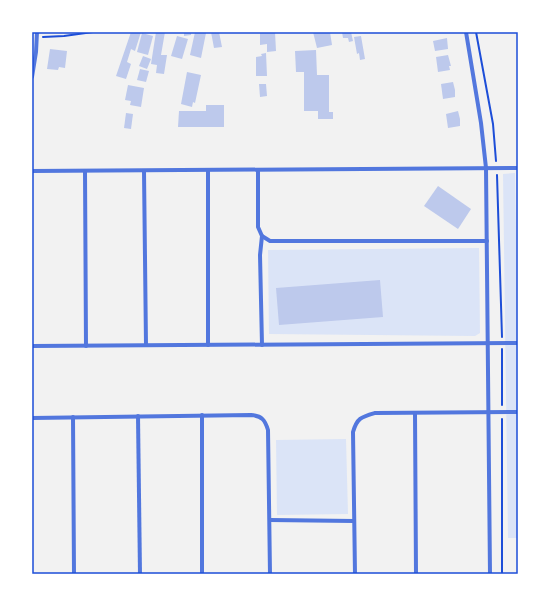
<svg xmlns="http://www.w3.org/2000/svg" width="550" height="606" font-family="Montserrat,sans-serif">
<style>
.green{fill:#dbe4f7}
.building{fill:#bdc9ec}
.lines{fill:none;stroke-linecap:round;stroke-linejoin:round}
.path{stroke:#1d4ed8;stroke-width:2}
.minor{stroke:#5277de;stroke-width:4}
.neatline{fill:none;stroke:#1d4ed8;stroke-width:1.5}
</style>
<rect width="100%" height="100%" fill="#f2f2f2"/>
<!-- green -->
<g class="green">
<polygon points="515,173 518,349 518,538 508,538 503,174"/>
<polygon points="479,248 480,333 475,336 269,334 268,250"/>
<polygon points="346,439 348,514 277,515 276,440"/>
</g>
<!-- building -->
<g class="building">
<polygon points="131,32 141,32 135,51 131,49 127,62 131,64 126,79 116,76"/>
<polygon points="156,32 165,32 161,55 167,55 164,74 156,73 157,65 151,64"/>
<polygon points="184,32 191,32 191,35 184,36"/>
<polygon points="195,32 206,33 201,58 190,55"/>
<polygon points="211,32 219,32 222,47 214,48"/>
<polygon points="260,32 275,32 276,51 267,52 267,44 260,45"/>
<polygon points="313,32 330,32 332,45 317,48"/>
<polygon points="342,32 351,32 353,41 349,42 348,38 343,38"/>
<polygon points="142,33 153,36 148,55 137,52"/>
<polygon points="177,36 188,39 182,59 171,56"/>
<polygon points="361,36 365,59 360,60 359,53 357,54 354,37"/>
<polygon points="447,38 448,49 435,51 433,41"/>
<polygon points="50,49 67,51 65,68 59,67 58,70 47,69"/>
<polygon points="316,50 317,75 329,75 329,112 333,112 333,119 318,119 318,111 304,111 304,72 296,72 295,51"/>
<polygon points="266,53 267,76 256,76 256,57 262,56 261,54"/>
<polygon points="448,55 451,66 449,66 450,70 438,72 436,57"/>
<polygon points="143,56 151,59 147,69 139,66"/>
<polygon points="140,69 149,71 146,82 137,80"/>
<polygon points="187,72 201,75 195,103 193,102 192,107 181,104"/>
<polygon points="453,82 455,90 455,97 443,99 441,84"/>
<polygon points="259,84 266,84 267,96 260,97"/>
<polygon points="128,85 144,88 141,107 130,105 131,101 125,100"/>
<polygon points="206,105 224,105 224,127 178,127 179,111 206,111"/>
<polygon points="458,111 460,119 460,126 448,128 446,114"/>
<polygon points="126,113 133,114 131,129 124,128"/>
<polygon points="438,186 471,209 458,229 424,206"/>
<polygon points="380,280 383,317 279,325 276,288"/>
</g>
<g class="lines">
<!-- path -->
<g class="path">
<polyline points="476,32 493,124 496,161"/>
<polyline points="43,37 64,36 93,32"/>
<polyline points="497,175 502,337"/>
<polyline points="502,349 502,405"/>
<polyline points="502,574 502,419"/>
</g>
<!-- minor -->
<g class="minor">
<polyline points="466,32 481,123 486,168 490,574"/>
<polyline points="32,77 36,52 37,32"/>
<polyline points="208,170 208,345"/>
<polyline points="258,170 258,227 262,236 270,241 487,241"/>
<polyline points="32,171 518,168"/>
<polyline points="85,171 86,346"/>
<polyline points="144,171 146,345"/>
<polyline points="262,345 260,255 262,236"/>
<polyline points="32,346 518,343"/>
<polyline points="415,413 416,574"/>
<polyline points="202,415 202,574"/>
<polyline points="138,416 140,574"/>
<polyline points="73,417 74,574"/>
<path d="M 32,418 L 251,415 C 262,416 265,420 268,430 L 270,574"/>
<polyline points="270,520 354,521"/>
<path d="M 355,574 L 353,432 C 357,418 361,417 375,413 L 518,412"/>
</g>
</g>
<!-- border -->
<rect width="550" height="606" fill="none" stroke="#ffffff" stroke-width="66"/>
<rect x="33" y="33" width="484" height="540" class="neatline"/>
</svg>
